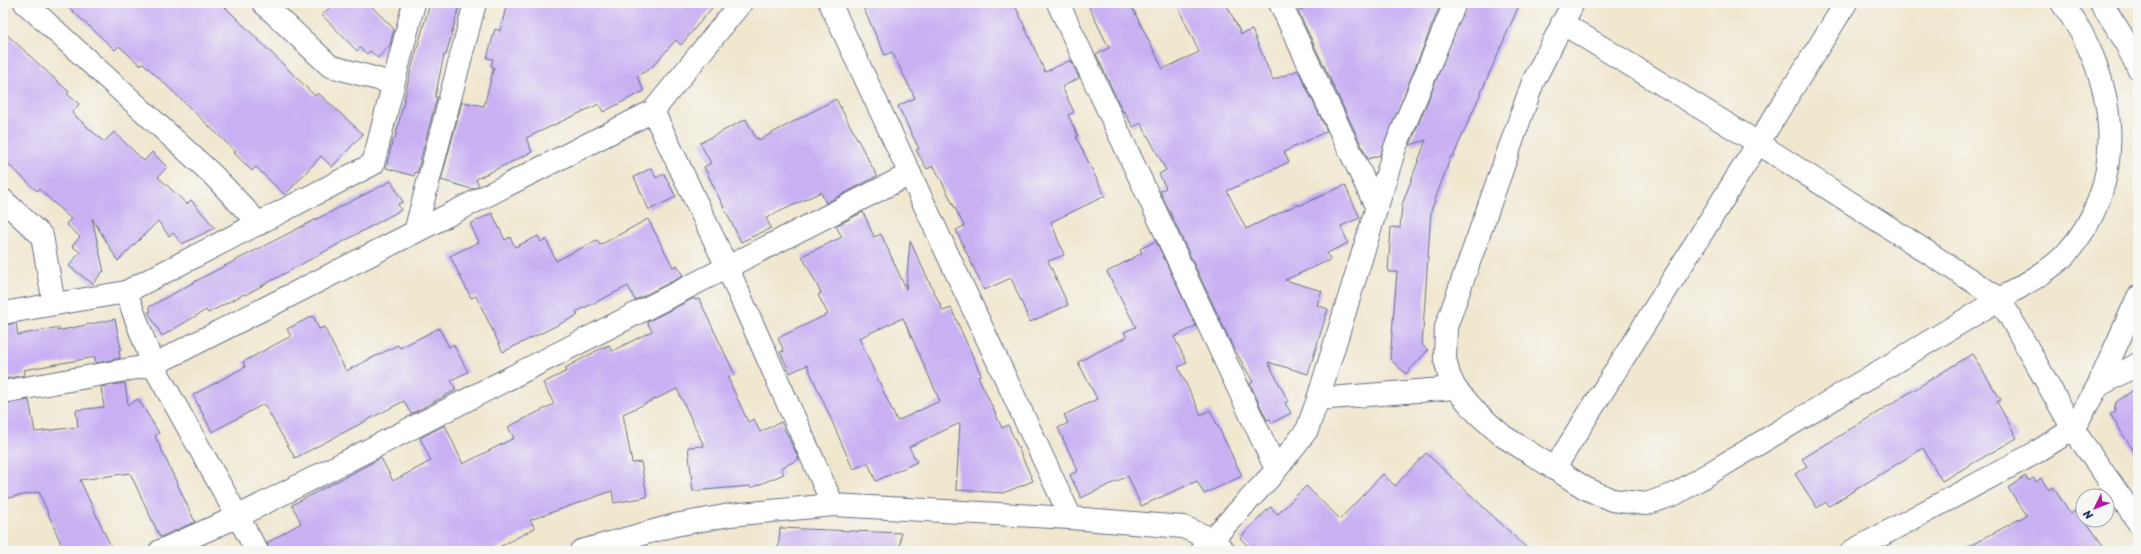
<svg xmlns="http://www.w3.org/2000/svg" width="2141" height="554" font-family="Sriracha,sans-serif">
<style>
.building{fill:#c8b0f3;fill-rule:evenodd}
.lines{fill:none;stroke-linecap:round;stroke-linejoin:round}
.minor-casing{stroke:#666f86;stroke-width:24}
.minor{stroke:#fff;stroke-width:22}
</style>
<rect width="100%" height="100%" fill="#f6f6f2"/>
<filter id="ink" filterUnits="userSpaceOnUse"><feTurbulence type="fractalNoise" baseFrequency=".025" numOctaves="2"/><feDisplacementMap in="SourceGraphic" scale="8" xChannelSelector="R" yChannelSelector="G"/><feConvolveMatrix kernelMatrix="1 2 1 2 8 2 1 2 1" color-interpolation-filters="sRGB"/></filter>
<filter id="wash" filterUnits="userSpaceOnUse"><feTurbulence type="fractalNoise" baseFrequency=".012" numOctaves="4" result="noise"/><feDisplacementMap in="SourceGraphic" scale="16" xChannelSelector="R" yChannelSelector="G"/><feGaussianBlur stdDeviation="0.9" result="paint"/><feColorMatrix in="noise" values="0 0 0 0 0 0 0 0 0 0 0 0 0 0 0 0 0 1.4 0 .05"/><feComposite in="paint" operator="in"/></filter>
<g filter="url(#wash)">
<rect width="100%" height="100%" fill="#f0e7cf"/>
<g id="blocks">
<!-- building -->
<g class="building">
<polygon points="64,3 221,3 315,96 318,93 363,134 332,167 321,156 285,195 256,167 252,171 234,153 236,152 143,63 140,65 119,46 115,50"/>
<polygon points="334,3 368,3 394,29 390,45 378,58 370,51 367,54 360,48 357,51 322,15"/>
<polygon points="430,3 460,3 446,55 444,55 435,97 437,97 417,173 415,172 414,176 386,168 393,139 395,139 411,70"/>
<polygon points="507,3 716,3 681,45 676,40 651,68 637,76 644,91 603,112 599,104 526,138 532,152 476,179 479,186 472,189 441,180 462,102 484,106 494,67 491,66 493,59 487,58 495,29 500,31"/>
<polygon points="861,3 1014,3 1045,72 1071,60 1079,78 1062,87 1074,112 1068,115 1078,136 1076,137 1105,196 1051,222 1064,255 1048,261 1068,305 1030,322 1011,278 984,290 956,230 964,226 934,166 927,169 916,150 919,149 898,106 915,98 892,52 885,55"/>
<polygon points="1087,3 1130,3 1163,69 1199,52 1176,3 1226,3 1241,34 1252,30 1273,80 1298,70 1327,131 1284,152 1289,162 1227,191 1246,229 1298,204 1299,206 1345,185 1360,218 1341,226 1348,243 1327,253 1330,260 1285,280 1322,291 1317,305 1328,309 1308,374 1268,362 1288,401 1285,403 1291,413 1272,423 1270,419 1267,420 1250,384 1253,382 1231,343 1160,191 1166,188 1159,174 1166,170 1141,123 1133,127 1124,111 1123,112 1096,54 1109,48"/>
<polygon points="1315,3 1441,3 1380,155 1368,159 1298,11"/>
<polygon points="1467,3 1520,3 1453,157 1451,156 1431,211 1422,345 1428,350 1406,374 1390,359 1397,272 1388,272 1391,227 1400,228 1402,205 1426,140 1410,145"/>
<polygon points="3,31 69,92 67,94 79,104 72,113 104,142 114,132 144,161 152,152 167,167 158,177 187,204 191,200 215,228 182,244 173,233 169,236 158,221 118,261 92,218 104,272 103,271 93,284 69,266 80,252 72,246 80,237 66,224 71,219 39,189 37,191 3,159"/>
<polygon points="836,99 877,176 826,203 821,192 766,218 771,228 741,242 704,167 711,163 700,143 746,119 756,139 758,138 759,140"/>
<polygon points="651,168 656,178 664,174 676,197 649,210 634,177"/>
<polygon points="391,181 403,202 398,204 401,210 245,295 244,294 208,313 206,310 162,336 148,312 151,311 149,307 207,275"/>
<path d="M 863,212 L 874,237 L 881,234 L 906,289 L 910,241 L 943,311 L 951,308 L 981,375 L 978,376 L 1002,428 L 1008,425 L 1033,481 L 1003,493 L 956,490 L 960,423 L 909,447 L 917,462 L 876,481 L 868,463 L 853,469 L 807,365 L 790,373 L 780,352 L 784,351 L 778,338 L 828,314 L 818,295 L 821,293 L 802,256 L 842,237 L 836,226 ZM 903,318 L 940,401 L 897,421 L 859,338 Z"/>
<polygon points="492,213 505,240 510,237 515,247 538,236 541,242 546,239 556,261 597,240 600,245 648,219 673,267 677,265 683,276 635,300 628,286 576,312 578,315 503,352 476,296 471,298 450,256 479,242 470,224"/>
<polygon points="1156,241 1196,326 1174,337 1187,363 1178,367 1201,415 1210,410 1242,476 1204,494 1197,481 1141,506 1128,476 1081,498 1070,475 1078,471 1058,428 1068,423 1064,415 1097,399 1078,362 1127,337 1124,332 1136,327 1107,272 1142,253 1140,249"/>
<polygon points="694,298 695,300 699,299 735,375 728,378 748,422 754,419 760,432 781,422 799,459 781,468 784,474 751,488 750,486 693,491 688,447 704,446 677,389 623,414 632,463 641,462 647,497 614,503 612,491 530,520 535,528 492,551 269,551 267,543 301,523 292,505 381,458 393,481 431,461 420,438 445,425 463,464 514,438 508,427 554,404 543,383 567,371 565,368 598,350 609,345 612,351 652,331 647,322"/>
<polygon points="313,316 319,329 324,327 346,371 398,345 400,348 439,328 449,347 453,344 468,372 451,380 456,390 411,414 404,401 295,458 264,404 212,432 193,395 245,367 243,362 291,336 287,329"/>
<polygon points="115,319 121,349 119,350 120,358 96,363 95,357 24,370 25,375 3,379 3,325 16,323 18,335 60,327 57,331"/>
<polygon points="1972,354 2001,400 1997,402 2017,438 1942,481 1923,448 1829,506 1826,502 1817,508 1795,474 1807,466 1802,459"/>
<polygon points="125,383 128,405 138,399 159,433 155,436 195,522 160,537 130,473 80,480 113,551 64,551 39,492 3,499 3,404 29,400 35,432 78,427 76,410 104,407 101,387"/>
<polygon points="2138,387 2138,458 2110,414 2114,412 2116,402"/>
<polygon points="1426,453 1530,551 1253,551 1240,538 1270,507 1278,514 1306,486 1340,519 1383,474 1395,486"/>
<polygon points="2025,476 2029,481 2033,478 2036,482 2041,478 2049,490 2053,487 2071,514 2077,509 2107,551 1960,551 2027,515 2008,488"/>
<polygon points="780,528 901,533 900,551 778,551"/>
<polygon points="205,545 208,551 191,551"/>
</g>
</g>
</g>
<g filter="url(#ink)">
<use href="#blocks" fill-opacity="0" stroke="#666f86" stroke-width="1"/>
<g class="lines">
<defs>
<g id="minor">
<polyline points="25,3 212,174 259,224"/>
<polyline points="263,3 330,66 392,83"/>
<polyline points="830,3 1071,518"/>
<polyline points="1058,3 1276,469"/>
<polyline points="1280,3 1376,206"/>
<path d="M 1573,3 L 1533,82 L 1446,327 L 1445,359 L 1449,375 L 1455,388 L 1478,414 L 1503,436 L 1585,488 L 1612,500 L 1646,504 L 1675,494 L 2000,299 C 2021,286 2047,273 2065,255 C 2131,182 2118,77 2062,3"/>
<polyline points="2101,3 2121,34 2138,68"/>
<polyline points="1562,23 1758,143 2000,299 2073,429 2138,522"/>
<polyline points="653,111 727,267 833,505"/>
<polyline points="3,200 42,236 54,304"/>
<polyline points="415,232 653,111 741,3"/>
<polyline points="126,292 153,365 257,551"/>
<polyline points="3,313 126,292 373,164 414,3"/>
<polyline points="2098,386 2138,297"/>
<polyline points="3,392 153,365 415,232 475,3"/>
<polyline points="1318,399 1455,388"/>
<polyline points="1554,469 1846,3"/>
<polyline points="1203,549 1272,475 1307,430 1318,399 1395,148 1455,3"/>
<polyline points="160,551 239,516 910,174"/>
<polyline points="581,551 675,525 730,515 833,505 1071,518 1183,527 1212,539 1224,551"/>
<polyline points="1852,551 2035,453 2073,429 2098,386 2138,364"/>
</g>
</defs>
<!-- minor casing -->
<use href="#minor" class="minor-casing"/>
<!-- minor -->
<use href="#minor" class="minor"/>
</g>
</g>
<!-- margin -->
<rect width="2141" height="554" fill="none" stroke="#f6f6f2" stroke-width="16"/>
<!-- north arrow -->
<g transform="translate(2095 508) rotate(227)"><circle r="19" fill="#f6f6f2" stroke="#9ea6b7"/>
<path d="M0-3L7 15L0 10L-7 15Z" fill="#b5179e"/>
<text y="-6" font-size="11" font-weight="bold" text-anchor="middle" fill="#1b2f5e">N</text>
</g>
</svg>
